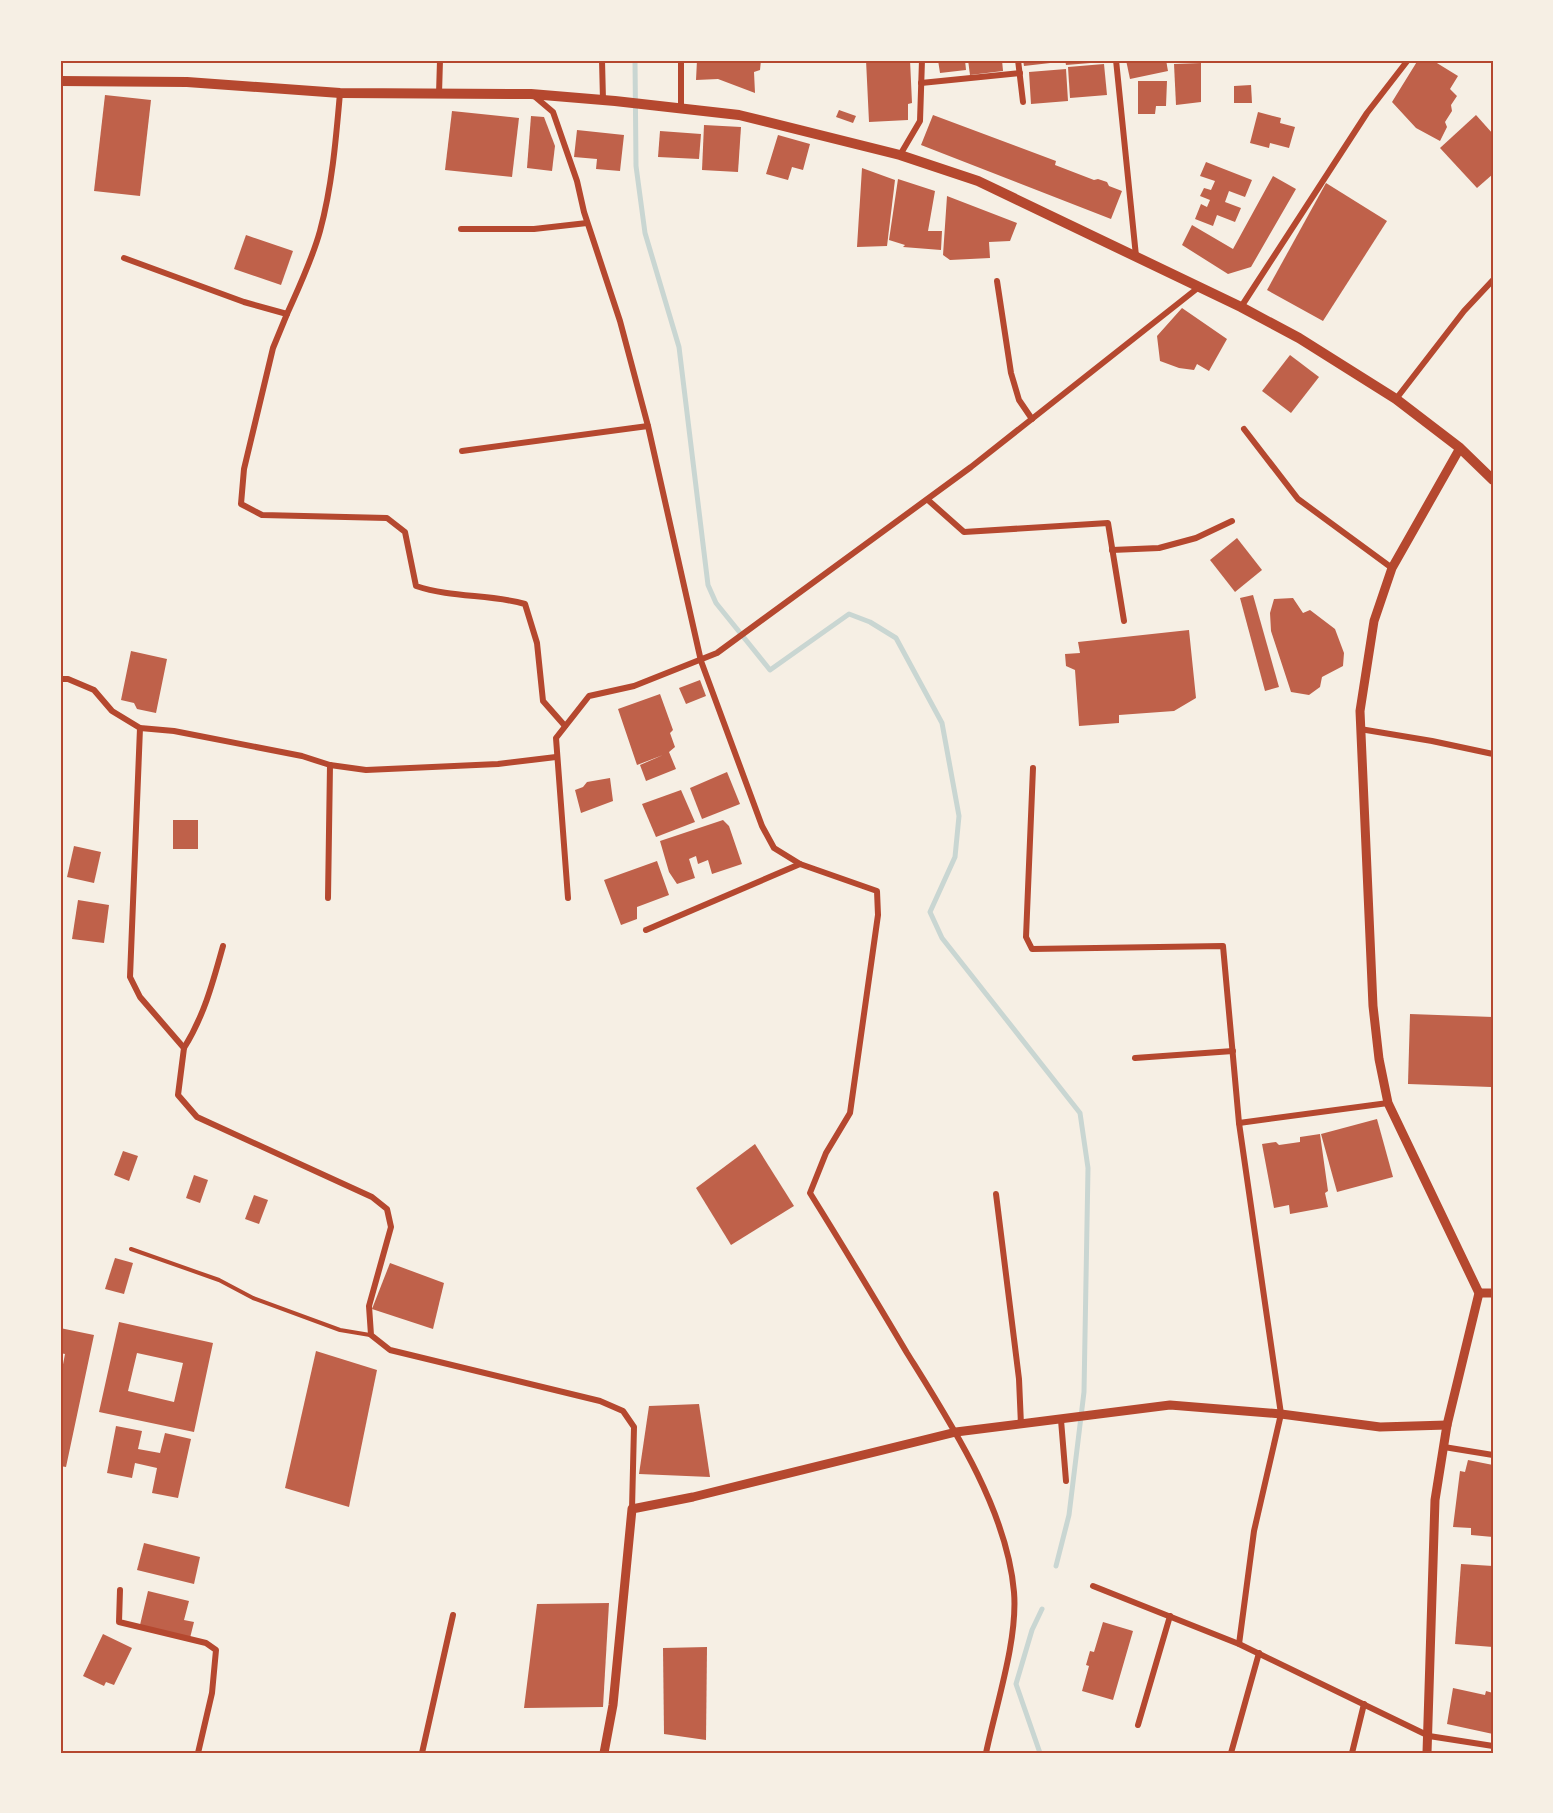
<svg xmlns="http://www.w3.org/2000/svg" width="1553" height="1813" font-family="Helvetica,sans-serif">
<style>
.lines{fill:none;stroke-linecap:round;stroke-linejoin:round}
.stream{stroke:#c9d6d2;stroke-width:5}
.building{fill:#bf614a;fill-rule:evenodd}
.service{stroke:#b5482f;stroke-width:4}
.minor{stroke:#b5482f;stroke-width:6}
.tertiary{stroke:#b5482f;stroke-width:9}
.secondary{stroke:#b5482f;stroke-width:10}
.neatline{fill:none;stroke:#b5482f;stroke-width:2}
</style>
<rect width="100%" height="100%" fill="#f6efe4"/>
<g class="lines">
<!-- stream -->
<g class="stream">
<polyline points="635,60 636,166 645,233 679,347 708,585 716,603 770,670 849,614 870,622 896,638 942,723 959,816 955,857 930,912 942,938 1080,1113 1088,1168 1084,1392 1069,1515 1056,1566"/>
<polyline points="1040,1753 1016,1684 1032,1630 1042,1609"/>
</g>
</g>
<!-- building -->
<g class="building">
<polygon points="697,60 761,60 760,70 754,72 755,93 718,79 696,80"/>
<polygon points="866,60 910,60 912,103 908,104 908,120 869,122"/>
<polygon points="938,60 965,60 966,70 940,73"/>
<polygon points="968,60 1002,60 1003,71 970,75"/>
<polygon points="1023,60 1059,60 1059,62 1024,66"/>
<polygon points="1065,60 1103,60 1103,62 1066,65"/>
<polygon points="1126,60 1166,60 1168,71 1130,79"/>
<polygon points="1418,60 1432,60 1458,76 1450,89 1457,96 1451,105 1452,111 1445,122 1447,127 1440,141 1416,128 1392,102"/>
<polygon points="1201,63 1201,102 1176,105 1174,64"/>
<polygon points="1104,64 1107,95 1070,98 1068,67"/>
<polygon points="1066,69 1068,101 1031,104 1029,72"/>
<polygon points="1138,81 1167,81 1166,106 1156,106 1155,114 1138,114"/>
<polygon points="1251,85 1252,103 1234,103 1234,86"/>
<polygon points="105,95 151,100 140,196 94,191"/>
<polygon points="839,110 856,116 853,123 836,117"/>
<polygon points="452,111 519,118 512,177 445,170"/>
<polygon points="1258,112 1281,118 1280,123 1295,127 1289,148 1270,143 1269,148 1250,143"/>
<polygon points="933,115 1056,161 1055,165 1094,180 1098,179 1107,182 1109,186 1122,191 1111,219 921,145"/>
<polygon points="1476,115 1493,134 1493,174 1477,188 1440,148"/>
<polygon points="531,116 544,117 555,146 552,171 527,168"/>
<polygon points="704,125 741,127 738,172 702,170"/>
<polygon points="577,130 624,135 620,171 596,169 597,159 574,157"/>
<polygon points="660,131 701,134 699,159 658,157"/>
<polygon points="778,135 810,144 803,170 792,167 788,180 766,174"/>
<polygon points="1206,162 1252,180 1245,197 1229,191 1225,202 1241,208 1235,222 1217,215 1213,226 1195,219 1201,204 1207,207 1210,200 1200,196 1204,188 1211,190 1215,181 1200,176"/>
<polygon points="862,168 895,180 887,246 857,247"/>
<polygon points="1273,176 1296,189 1251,267 1228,274 1182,245 1192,225 1233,249"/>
<polygon points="898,179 935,191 928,231 942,231 941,250 903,247 905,245 889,240"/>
<polygon points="1326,183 1387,221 1323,321 1267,290"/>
<polygon points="947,196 1017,223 1010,241 989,242 990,258 950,260 943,255"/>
<polygon points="246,235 293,251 281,285 234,269"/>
<polygon points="1182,308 1227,339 1209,371 1197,364 1194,370 1179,368 1160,361 1157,336"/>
<polygon points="1290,355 1319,377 1291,413 1262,391"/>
<polygon points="1237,538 1262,570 1235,592 1210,560"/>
<polygon points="1253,595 1279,687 1265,691 1240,598"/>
<polygon points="1293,598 1303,613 1310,610 1335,629 1344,653 1343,666 1322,677 1320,687 1309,695 1291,692 1271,631 1270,613 1274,599"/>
<polygon points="1189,630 1196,698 1174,711 1119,715 1119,723 1079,726 1075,670 1066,666 1065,654 1080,653 1078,642"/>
<polygon points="131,651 167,659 156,713 137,709 134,703 121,700"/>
<polygon points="700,680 706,696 686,704 679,688"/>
<polygon points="660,694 673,730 670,733 675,747 669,752 676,769 646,781 640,765 663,755 637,765 618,709"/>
<polygon points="727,772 740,804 702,819 690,788"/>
<polygon points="610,778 613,801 581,813 575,790 583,787 587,782"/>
<polygon points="681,790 695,822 656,837 642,804"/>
<rect x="173" y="820" width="25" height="29"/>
<polygon points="723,820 729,826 742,864 712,874 708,860 698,864 696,856 689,859 695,878 677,884 669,872 660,841"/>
<polygon points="74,846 101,852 94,883 67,877"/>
<polygon points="657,861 669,895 637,907 637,919 621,925 604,880"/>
<polygon points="78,900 109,905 104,943 72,939"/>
<polygon points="1410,1014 1493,1017 1491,1087 1408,1084"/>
<polygon points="1377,1119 1393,1177 1337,1192 1321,1134"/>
<polygon points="1320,1134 1328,1191 1325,1193 1328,1207 1290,1214 1289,1205 1274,1208 1262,1144 1276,1142 1279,1145 1300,1142 1300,1137"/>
<polygon points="755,1144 794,1206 731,1245 696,1188"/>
<polygon points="123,1151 138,1156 129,1181 114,1175"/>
<polygon points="194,1175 208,1180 200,1203 186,1198"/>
<polygon points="254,1195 268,1200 259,1224 245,1219"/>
<polygon points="115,1258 133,1263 124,1294 105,1289"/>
<polygon points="390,1263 444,1283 433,1329 372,1309"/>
<path d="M 119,1322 L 213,1343 L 194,1432 L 99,1412 ZM 137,1353 L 183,1363 L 174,1402 L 128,1391 Z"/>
<polygon points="60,1328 94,1335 66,1467 60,1466 60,1380 65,1354 60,1353"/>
<polygon points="316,1351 377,1370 349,1507 285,1488"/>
<polygon points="699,1404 710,1477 639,1474 649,1406"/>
<polygon points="116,1426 142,1431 138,1449 160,1453 165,1433 191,1439 178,1498 152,1493 157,1468 135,1463 132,1478 107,1473"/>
<polygon points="1468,1460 1493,1465 1493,1537 1471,1535 1471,1528 1453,1527 1460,1471 1465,1472"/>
<polygon points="144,1543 200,1557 194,1584 137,1570"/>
<polygon points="1461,1564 1493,1566 1493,1647 1455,1644"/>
<polygon points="148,1591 189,1601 184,1620 194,1622 190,1638 140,1625"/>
<polygon points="609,1603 603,1707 524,1708 537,1604"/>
<polygon points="1103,1622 1133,1631 1113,1700 1082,1691 1089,1666 1086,1665 1090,1651 1094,1652"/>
<polygon points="103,1634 132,1648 114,1685 106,1682 104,1686 83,1676"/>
<polygon points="707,1647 706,1740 664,1734 663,1648"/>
<polygon points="1453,1688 1485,1695 1486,1691 1493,1693 1493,1734 1447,1724"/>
</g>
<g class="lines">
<!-- service -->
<polyline class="service" points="131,1249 219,1280 253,1298 340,1330 370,1335"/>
<!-- minor -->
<g class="minor">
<polyline points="602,60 603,100"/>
<polyline points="681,60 681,107"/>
<polyline points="1018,60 1023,102"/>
<polyline points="1116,60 1136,256"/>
<polyline points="921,83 1020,73"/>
<polyline points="439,94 440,60"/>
<path d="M 533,95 L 553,112 L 577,181 L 584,212 L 620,321 L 648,426 L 701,661 L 762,826 L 774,848 L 800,864 L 877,891 L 878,915 L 850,1113 L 826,1153 L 810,1193 C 843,1246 875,1299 907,1353 C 950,1422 1007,1509 1014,1592 C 1018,1640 996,1705 986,1753"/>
<polyline points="900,155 920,121 922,60"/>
<polyline points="461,229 534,229 587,223"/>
<path d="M 124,258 L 244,302 L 287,314 C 299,287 312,260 320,231 C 332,187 336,139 340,93"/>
<polyline points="997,281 1011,373 1019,400 1032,419"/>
<polyline points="1241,307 1367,113 1408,60"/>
<path d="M 287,314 L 273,348 L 244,469 L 241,504 L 262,515 L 387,518 L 405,532 L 416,586 C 452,598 490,594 525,604 L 537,643 L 543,701 L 565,726"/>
<polyline points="1396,399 1464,311 1493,280"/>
<polyline points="1244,429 1298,499 1392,568"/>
<polyline points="462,451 648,426"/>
<polyline points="928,500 964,532 1108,523 1124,621"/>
<polyline points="1112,550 1159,548 1196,538 1232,521"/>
<polyline points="60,679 68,679 94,690 112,711 140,728 174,731 302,756 330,765 366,770 498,764 556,757"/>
<polyline points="140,728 130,977 140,997 184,1048 178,1095 197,1117 372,1197 387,1209 391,1227 369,1306 371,1335 390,1350 600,1401 623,1411 634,1427 632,1509"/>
<polyline points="1360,729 1432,741 1493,754"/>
<polyline points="1033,768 1026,937 1032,949 1223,946 1239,1123 1281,1414 1254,1531 1239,1644"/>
<polyline points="328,898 330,765"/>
<polyline points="568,898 556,738 589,696 634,686 717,653 971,467 1199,287"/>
<polyline points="646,930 800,864"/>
<path d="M 184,1048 C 204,1016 213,982 223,946"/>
<polyline points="1135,1058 1233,1051"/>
<polyline points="1239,1123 1388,1103"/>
<polyline points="996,1194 1019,1379 1021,1425"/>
<polyline points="1061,1420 1066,1481"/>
<polyline points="1444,1447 1493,1455"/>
<polyline points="1093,1586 1239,1644 1429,1736 1493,1746"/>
<polyline points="120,1590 119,1622 206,1643 216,1650 212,1693 198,1753"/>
<polyline points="1138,1725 1170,1616"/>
<polyline points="422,1753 453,1615"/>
<polyline points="1231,1753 1259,1653"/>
<polyline points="1352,1753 1364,1704"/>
</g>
<!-- tertiary -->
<g class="tertiary">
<polyline points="1479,1293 1493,1293"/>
<polyline points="604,1753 613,1705 632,1509 693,1497 956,1432 1170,1405 1281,1414 1380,1427 1447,1425"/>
<polyline points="1427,1753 1435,1500 1447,1425 1479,1293 1388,1103 1379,1059 1373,1006 1360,711 1374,621 1392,568 1460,448"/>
</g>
<!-- secondary -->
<polyline class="secondary" points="60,81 187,82 340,93 531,94 615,101 739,115 900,155 978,181 1241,307 1299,338 1396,399 1460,448 1493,480"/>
</g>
<!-- border -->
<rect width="1553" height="1813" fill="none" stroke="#f6efe4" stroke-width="123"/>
<rect x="62" y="62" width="1430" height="1690" class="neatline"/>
</svg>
